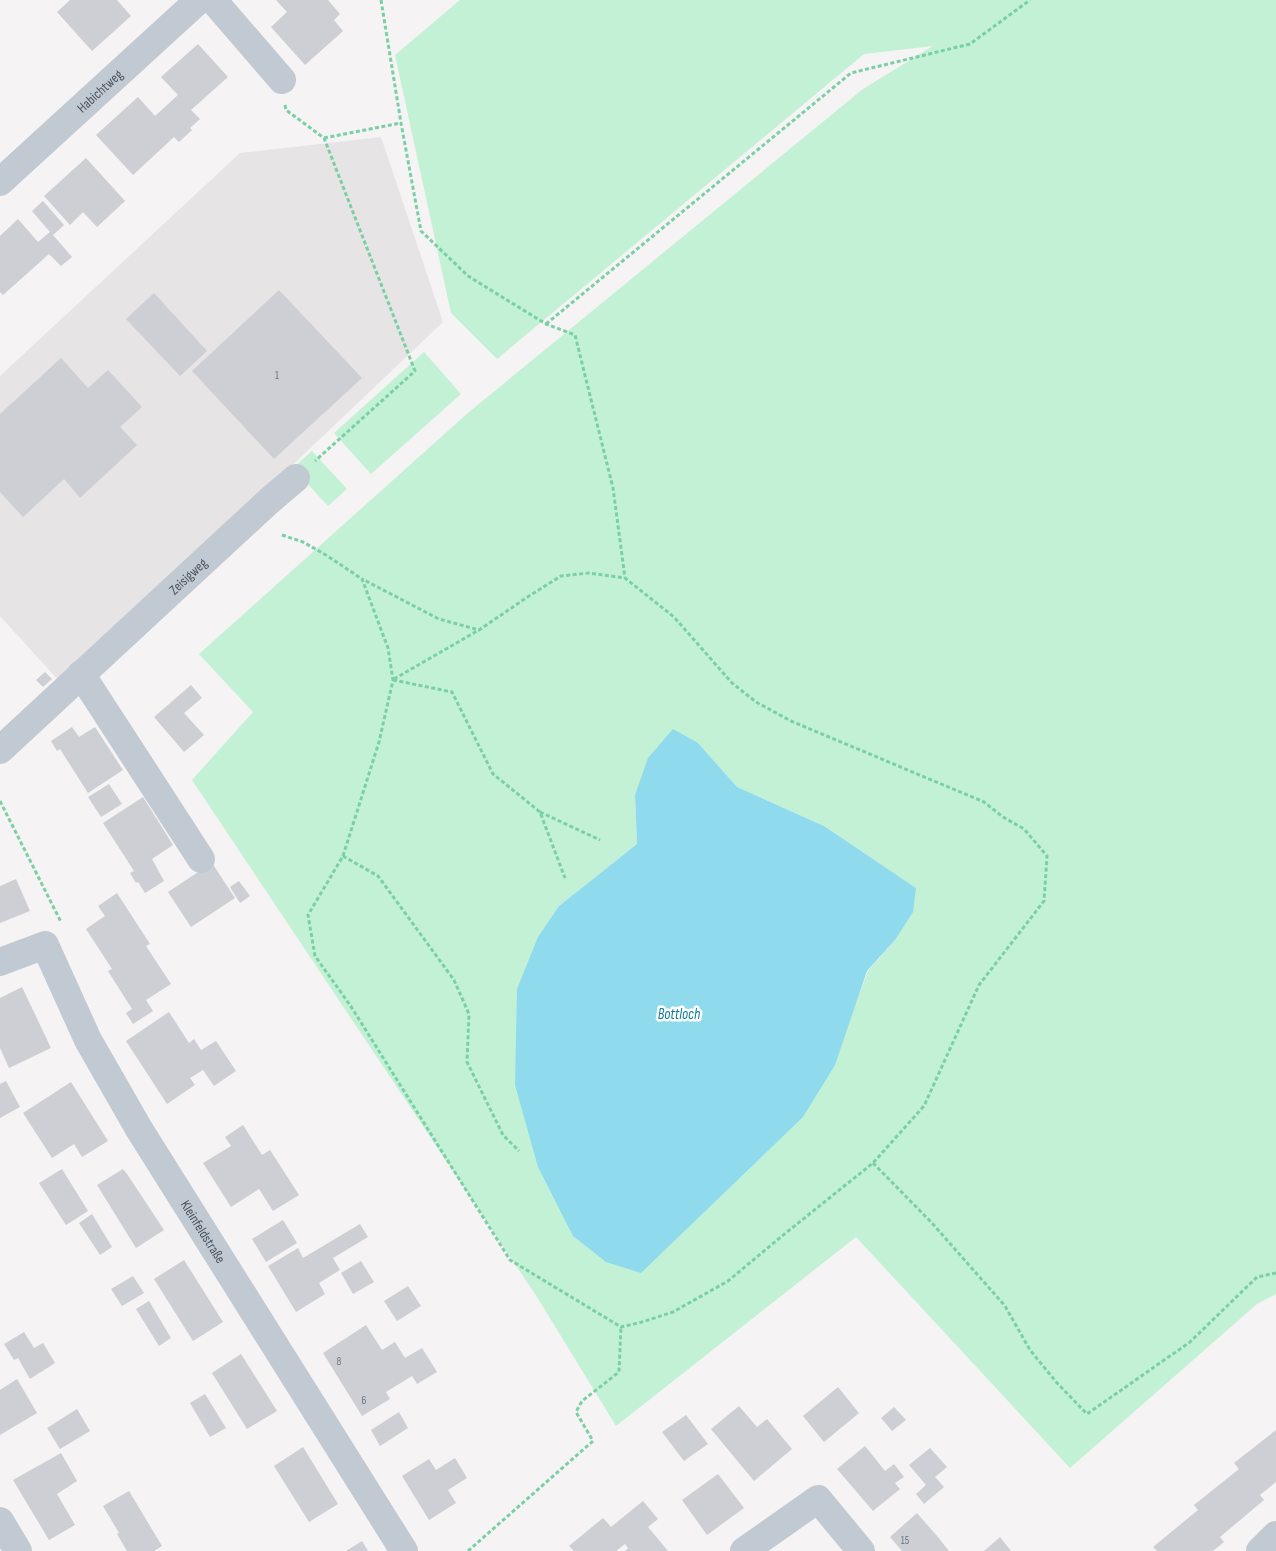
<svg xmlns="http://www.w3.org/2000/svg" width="1276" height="1551" font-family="'Sofia Sans Condensed',sans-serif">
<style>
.education{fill:#e6e4e5}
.green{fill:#c3f1d5;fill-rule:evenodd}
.water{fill:#90daee}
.building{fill:#cdcfd5}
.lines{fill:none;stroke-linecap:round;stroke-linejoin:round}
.path{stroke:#7ad0a6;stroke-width:3;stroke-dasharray:4 2.5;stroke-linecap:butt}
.minor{stroke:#c1cad2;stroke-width:28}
.labels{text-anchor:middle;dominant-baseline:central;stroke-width:5;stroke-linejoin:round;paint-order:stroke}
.number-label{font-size:11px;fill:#6b747e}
.street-label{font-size:14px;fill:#4a5661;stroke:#fff}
.water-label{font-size:15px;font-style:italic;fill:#0c7c9b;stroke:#fff}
</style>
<rect width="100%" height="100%" fill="#f5f3f3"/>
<!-- education -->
<polygon class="education" points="381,137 443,322 280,477 60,682 0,616 0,376 240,153"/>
<!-- green -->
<g class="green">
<path d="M 460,0 L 1276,0 L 1276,1294 L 1257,1304 L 1070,1468 L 856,1237 L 616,1426 L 537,1297 L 192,780 L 253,712 L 199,654 L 469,412 L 863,89 L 933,46 L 864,54 L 497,359 L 451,313 L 395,55 ZM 698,743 L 737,787 L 824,826 L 916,888 L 895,940 L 868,971 L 852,1013 L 559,906 L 637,844 L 635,795 Z"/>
<polygon points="424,352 461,394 371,474 334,433"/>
<polygon points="312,451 347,489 328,506 293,468"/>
</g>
<!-- water -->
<polygon class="water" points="673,729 698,743 737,787 824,826 916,888 913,912 895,940 867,971 835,1065 803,1117 641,1273 606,1262 573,1236 538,1167 515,1085 517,989 538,937 559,906 637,844 635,795 648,758"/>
<!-- building -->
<g class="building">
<polygon points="70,0 117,0 131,16 92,51 57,12"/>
<polygon points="276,0 328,0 340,14 334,20 343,31 305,65 271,27 287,12"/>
<polygon points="198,44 228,77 191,110 200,119 190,128 192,130 179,142 174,137 133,175 96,135 138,97 155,116 178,95 161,77"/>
<polygon points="86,158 125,201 97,227 83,212 70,225 44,196"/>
<polygon points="43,201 64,225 53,235 72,257 61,266 49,254 3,295 0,292 0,236 18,219 38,242 50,232 32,211"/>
<polygon points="279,290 362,378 274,459 192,371"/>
<polygon points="154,293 207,351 180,376 126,319"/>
<polygon points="61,358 88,388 108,370 142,407 120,427 137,445 80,498 64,479 23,517 0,492 0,414"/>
<polygon points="45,672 52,679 43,687 36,680"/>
<polygon points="191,685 202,698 184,713 204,735 184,752 154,717"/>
<polygon points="72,727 79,737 95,727 123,770 88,793 60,749 57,751 51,741"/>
<polygon points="109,784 122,804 101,817 88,797"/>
<polygon points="143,797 173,845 152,859 164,881 145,893 138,882 136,883 130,873 134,871 103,823"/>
<polygon points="212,863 235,898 191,927 168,892"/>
<polygon points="16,879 30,911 0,923 0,886"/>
<polygon points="239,881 250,896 240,903 230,887"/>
<polygon points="117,893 150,944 146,946 171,984 146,1000 153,1011 133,1024 126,1013 132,1009 108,971 112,969 86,929 105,916 98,906"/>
<polygon points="22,987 51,1048 9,1068 0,1048 0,998"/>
<polygon points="169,1012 189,1043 194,1039 201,1050 216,1041 236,1071 214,1086 203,1070 190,1078 195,1085 167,1104 126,1041"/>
<polygon points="6,1081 20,1107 0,1118 0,1084"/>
<polygon points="71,1082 108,1141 82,1157 74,1144 52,1158 23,1113"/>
<polygon points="243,1125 262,1155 270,1150 299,1195 273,1211 259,1189 231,1207 203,1163 231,1146 225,1137"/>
<polygon points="62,1169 88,1211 66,1225 39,1183"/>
<polygon points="123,1169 127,1174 164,1230 136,1248 97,1185"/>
<polygon points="92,1214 112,1247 100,1255 79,1223"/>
<polygon points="283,1220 297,1243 266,1262 252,1239"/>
<polygon points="360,1224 368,1237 333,1258 340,1270 319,1283 325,1294 296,1312 268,1266 298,1248 303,1258"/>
<polygon points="184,1260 223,1322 193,1341 154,1279"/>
<polygon points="361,1261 374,1282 353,1294 341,1273"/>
<polygon points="133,1276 144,1293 122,1306 111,1289"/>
<polygon points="408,1286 421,1306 397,1321 384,1301"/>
<polygon points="149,1301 171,1338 159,1346 136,1309"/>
<polygon points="366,1325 382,1350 395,1342 405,1358 422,1348 437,1372 417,1384 412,1376 386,1392 390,1399 362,1416 323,1353"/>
<polygon points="24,1332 34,1348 43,1343 55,1363 30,1379 18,1358 14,1360 4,1344"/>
<polygon points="241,1354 277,1411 247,1429 212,1373"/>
<polygon points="17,1379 37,1413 0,1435 0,1390"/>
<polygon points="838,1387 859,1413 824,1442 803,1416"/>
<polygon points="205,1394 226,1428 210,1437 190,1403"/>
<polygon points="739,1406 757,1427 767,1419 792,1449 754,1481 711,1429"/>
<polygon points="894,1407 906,1420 892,1431 881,1418"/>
<polygon points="77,1409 90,1431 60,1449 47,1428"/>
<polygon points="399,1412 408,1428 380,1446 371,1430"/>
<polygon points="686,1415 708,1444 684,1461 662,1432"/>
<polygon points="1276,1430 1276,1482 1260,1495 1264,1500 1220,1537 1224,1542 1213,1551 1157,1551 1153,1547 1198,1510 1194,1505 1239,1469 1234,1463"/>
<polygon points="865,1446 885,1471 894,1464 904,1477 895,1483 900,1489 873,1511 837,1469"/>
<polygon points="303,1447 338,1504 309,1522 274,1466"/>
<polygon points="930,1448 947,1467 935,1477 944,1487 924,1504 916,1494 926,1485 909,1465"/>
<polygon points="61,1453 77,1481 57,1494 75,1525 49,1540 13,1480"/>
<polygon points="455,1458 467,1478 448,1490 456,1503 429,1520 402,1476 429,1459 436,1470"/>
<polygon points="718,1474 744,1508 707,1535 682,1500"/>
<polygon points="129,1491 162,1546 154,1551 127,1551 117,1534 119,1533 103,1506"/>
<polygon points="643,1501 658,1519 648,1527 668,1551 625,1551 628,1548 625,1544 616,1551 574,1551 569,1546 603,1518 611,1527"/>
<polygon points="917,1513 937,1536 949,1551 902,1551 890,1537"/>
<polygon points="1000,1537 1011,1551 984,1551"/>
<polygon points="362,1541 368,1551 346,1551"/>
</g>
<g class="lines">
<!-- path -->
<g class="path">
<polyline points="381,0 401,123 421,231 468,276 546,324 575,335 613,488 625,578"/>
<polyline points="285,105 286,110 324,138 415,371 315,461"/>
<polyline points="324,138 401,123"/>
<polyline points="546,324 851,73 970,44 1030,0"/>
<polyline points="282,535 303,542 326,555 362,579 388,648 393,680 379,742 343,856 308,915 315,956 350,1005 510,1260 621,1327 642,1322 673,1312 728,1281 782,1236 873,1163 924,1106 979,985 1044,901 1047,856 1024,829 1003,817 984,802 791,721 756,702 732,683 674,617 625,578 589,573 561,576 529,596 479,630 439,619 362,579"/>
<polyline points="394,679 479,630"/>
<polyline points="393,680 452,692 493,774 540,812 565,878"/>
<polyline points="0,801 61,922"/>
<polyline points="540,812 600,840"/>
<polyline points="343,856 378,876 454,980 469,1014 467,1062 503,1135 519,1151"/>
<polyline points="873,1163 932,1223 1005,1306 1030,1350 1057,1383 1087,1414 1190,1342 1257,1277 1276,1273"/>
<polyline points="468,1551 593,1441 576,1412 582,1401 619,1372 621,1327"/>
</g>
<!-- minor -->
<g class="minor">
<polyline points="213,0 282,80"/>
<path id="s1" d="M 0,182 L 199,0"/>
<polyline points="81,674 201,859"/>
<path id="s2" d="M 0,750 L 269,501 L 296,478"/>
<path id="s3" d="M 0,962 L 45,945 L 88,1040 L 139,1129 L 404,1551"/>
<polyline points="0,1521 18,1551"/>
<polyline points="744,1551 818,1499 861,1551"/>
<polyline points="1260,1551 1276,1535"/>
</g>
</g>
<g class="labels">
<!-- number labels -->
<g class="number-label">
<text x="277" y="375">1</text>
<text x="339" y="1361">8</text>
<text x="364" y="1400">6</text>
<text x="905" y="1540">15</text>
</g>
<!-- street labels -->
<g class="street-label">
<text stroke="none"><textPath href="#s1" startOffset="135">Habichtweg</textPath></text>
<text stroke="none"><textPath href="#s2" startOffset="256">Zeisigweg</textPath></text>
<text stroke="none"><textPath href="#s3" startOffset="376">Kleinfeldstraße</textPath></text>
</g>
<!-- water labels -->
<g class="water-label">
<text x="679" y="1014">Bottloch</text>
</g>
</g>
</svg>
